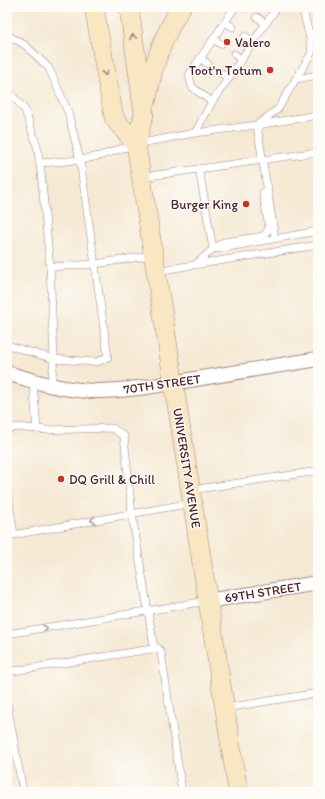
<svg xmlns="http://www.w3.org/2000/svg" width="325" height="799" font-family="Itim,sans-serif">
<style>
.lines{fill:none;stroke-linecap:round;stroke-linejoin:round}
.lane-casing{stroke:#a08480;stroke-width:8}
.street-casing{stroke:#a08480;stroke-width:16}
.secondary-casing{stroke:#a08480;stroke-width:20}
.lane{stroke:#fff;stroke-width:7}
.street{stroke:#fff;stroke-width:14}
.secondary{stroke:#f9e7c3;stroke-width:19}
.oneway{stroke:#a28377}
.oneway2{stroke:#ae9aa0}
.poi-dot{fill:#c8321e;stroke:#fdfcf7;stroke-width:1.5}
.labels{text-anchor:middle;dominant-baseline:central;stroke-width:3;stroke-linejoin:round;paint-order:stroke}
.poi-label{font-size:13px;fill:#4a1f2b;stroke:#fdfcf7;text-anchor:start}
.street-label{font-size:13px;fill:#4a1f2b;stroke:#fdfcf7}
</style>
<rect width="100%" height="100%" fill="#fdfcf7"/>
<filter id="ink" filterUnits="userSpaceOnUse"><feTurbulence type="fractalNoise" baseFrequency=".025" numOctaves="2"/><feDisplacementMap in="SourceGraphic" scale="8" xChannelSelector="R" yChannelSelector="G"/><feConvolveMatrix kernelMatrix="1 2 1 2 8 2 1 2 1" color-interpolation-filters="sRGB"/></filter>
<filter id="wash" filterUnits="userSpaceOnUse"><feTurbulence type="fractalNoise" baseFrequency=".012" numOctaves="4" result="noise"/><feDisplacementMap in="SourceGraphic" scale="16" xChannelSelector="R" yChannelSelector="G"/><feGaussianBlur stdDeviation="0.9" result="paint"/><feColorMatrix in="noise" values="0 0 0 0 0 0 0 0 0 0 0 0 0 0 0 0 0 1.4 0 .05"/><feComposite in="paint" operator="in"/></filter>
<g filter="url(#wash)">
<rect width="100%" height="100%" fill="#f5e9d4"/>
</g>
<g filter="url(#ink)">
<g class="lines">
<defs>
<g id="lane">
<polyline points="244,7 246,8"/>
<polyline points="257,17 266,24"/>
<polyline points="225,22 233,27"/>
<polyline points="309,34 318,32"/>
<polyline points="7,35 25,45 49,68 68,112 80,160 108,357 97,362 54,359 7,345"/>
<polyline points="245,36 253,42"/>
<polyline points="213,39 221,44"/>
<polyline points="234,54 242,60"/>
<polyline points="200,58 208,64"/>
<polyline points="221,73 229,79"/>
<polyline points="296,79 318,75"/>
<polyline points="7,89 25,110 37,146 41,172 50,267 54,359 51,385"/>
<polyline points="212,102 192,87 189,75 235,7"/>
<polyline points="195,133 212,102 277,7"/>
<polyline points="40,163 80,160 99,156 136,144 195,133 257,125 278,109 312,52 309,34 302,7"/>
<polyline points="142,177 318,152"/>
<polyline points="275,238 257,125 318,115"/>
<polyline points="213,249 224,242 264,236 269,228 263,193 268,187"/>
<polyline points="217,249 318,231"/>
<polyline points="196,264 213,249 199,169"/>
<polyline points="50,267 95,264 153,255"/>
<polyline points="156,271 318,245"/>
<polyline points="33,381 37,429"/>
<polyline points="7,430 16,427 47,430 112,428 124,436 132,514 154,647"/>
<polyline points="7,489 14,534"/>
<polyline points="191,490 318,471"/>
<polyline points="7,536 192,503"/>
<polyline points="7,634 207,601"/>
<polyline points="7,672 158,648 161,652 182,792"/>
<polyline points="7,703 23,792"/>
<polyline points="225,708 318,693"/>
</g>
<g id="street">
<path d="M 7,373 C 36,382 66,391 96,391 C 127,391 159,385 189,380 C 232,373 275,366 318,359"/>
<polyline points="207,601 318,583"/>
</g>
<g id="secondary">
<polyline points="94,7 114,118 136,144"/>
<polyline points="129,7 144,114 136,144 238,792"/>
<path d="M 147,99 C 152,66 164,35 181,7"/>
</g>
</defs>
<!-- lane casing -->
<use href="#lane" class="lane-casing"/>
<!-- street casing -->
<use href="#street" class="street-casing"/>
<!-- secondary casing -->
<use href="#secondary" class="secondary-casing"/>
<!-- lane -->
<use href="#lane" class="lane"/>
<!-- street -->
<use href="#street" class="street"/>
<!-- secondary -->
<use href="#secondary" class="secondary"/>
</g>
<!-- one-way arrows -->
<defs><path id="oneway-chevron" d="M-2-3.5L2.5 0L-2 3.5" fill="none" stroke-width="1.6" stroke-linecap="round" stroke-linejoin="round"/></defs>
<g class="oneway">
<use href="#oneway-chevron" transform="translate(133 37) rotate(-98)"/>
<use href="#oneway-chevron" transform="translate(105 73) rotate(79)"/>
</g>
<g class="oneway2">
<use href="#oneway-chevron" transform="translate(93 520) rotate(170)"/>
<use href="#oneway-chevron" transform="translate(45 628) rotate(-9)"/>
</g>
</g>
<!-- markers -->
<g class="poi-dot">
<circle cx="227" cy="42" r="4"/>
<circle cx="270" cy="70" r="4"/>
<circle cx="246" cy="204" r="4"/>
<circle cx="61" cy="479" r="4"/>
</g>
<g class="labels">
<!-- poi labels -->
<g class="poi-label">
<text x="235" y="42">Valero</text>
<text x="262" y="70" text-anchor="end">Toot'n Totum</text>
<text x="238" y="204" text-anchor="end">Burger King</text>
<text x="69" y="479">DQ Grill &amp; Chill</text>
</g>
<!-- street labels -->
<g class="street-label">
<text transform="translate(162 384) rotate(-8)">70TH STREET</text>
<text transform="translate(187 468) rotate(81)">UNIVERSITY AVENUE</text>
<text transform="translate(263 592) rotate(-9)">69TH STREET</text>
</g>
</g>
<!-- margin -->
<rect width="325" height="799" fill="none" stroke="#fdfcf7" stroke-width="24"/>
</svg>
